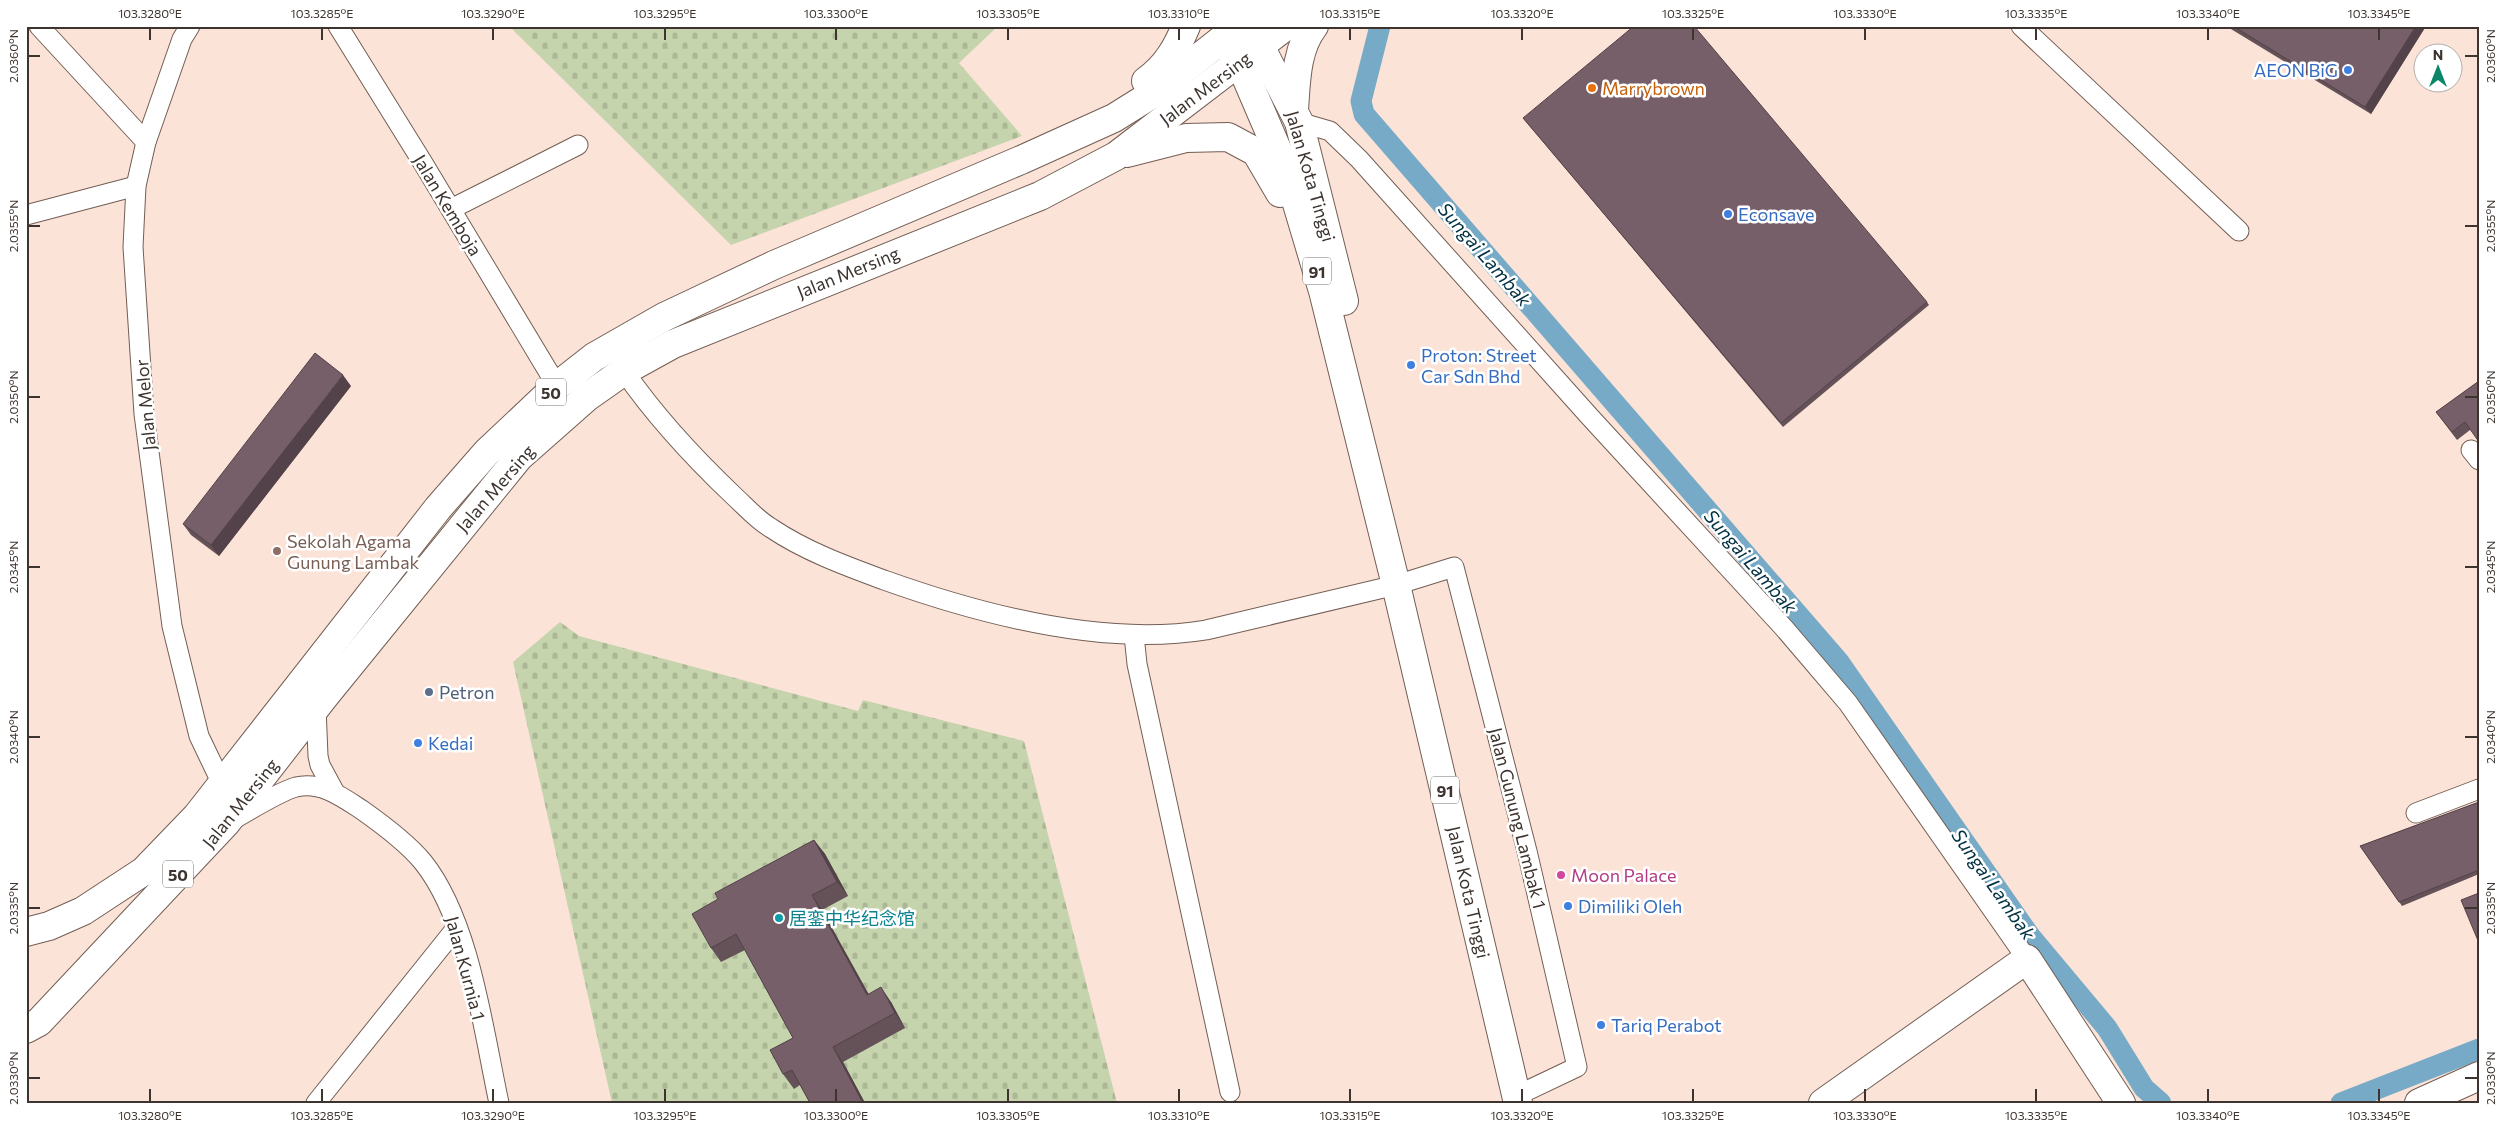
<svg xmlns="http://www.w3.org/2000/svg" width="2505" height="1129" font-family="Commissioner,'Noto Sans SC',sans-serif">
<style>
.cemetery{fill:url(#cemetery-stones)}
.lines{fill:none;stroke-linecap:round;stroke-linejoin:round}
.canal{stroke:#76aac6;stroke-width:21}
.street-casing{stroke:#725e54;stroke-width:21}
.secondary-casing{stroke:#725e54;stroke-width:30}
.highway-casing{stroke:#725e54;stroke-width:30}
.street{stroke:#fff;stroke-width:19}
.secondary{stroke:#fff;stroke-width:28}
.highway{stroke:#fff;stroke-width:28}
.wall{fill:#655259}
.shaded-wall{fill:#534249}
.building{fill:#765f68;stroke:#534249}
.ticks{fill:none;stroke:#3d342f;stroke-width:2}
.shop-dot{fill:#3f7fe0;stroke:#fff;stroke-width:2}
.food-dot{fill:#e8710a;stroke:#fff;stroke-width:2}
.education-dot{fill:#8d6e63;stroke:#fff;stroke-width:2}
.service-dot{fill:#5c6f8a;stroke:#fff;stroke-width:2}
.hotel-dot{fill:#d1479c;stroke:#fff;stroke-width:2}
.culture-dot{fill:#0f9aa8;stroke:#fff;stroke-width:2}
.labels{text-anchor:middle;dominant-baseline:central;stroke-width:5;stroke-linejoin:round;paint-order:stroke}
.shield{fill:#fff;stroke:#77716d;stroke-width:1}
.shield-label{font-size:16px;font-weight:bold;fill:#3d342f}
.shop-label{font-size:18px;fill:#366cbe;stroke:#fff;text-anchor:start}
.street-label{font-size:18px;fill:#3d342f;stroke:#fff}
.food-label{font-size:18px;fill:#c56008;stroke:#fff;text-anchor:start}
.education-label{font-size:18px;fill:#785e54;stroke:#fff;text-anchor:start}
.service-label{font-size:18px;fill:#4e5e75;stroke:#fff;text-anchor:start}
.hotel-label{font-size:18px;fill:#b23c85;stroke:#fff;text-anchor:start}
.culture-label{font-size:18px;fill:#0d838f;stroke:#fff;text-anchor:start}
.water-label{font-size:19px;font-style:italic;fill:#003043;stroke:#fff}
.neatline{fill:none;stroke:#3d342f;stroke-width:2}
.ticks-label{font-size:12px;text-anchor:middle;fill:#3d342f}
</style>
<defs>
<pattern id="cemetery-stones" width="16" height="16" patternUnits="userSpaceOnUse" patternTransform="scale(1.25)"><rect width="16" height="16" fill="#c6d4ad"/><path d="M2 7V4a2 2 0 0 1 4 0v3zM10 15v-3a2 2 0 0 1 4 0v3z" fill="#abb795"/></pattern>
</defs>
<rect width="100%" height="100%" fill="#fce3d8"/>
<!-- cemetery -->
<g class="cemetery">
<polygon points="509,26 998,26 959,63 1022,136 731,245"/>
<polygon points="560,622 579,636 858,711 863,700 1024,741 1117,1103 612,1103 513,662"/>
</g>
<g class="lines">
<!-- canal -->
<g class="canal">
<polyline points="1380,26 1361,101 1364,114 1839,662 2030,936 2107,1028 2144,1088 2161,1103"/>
<polyline points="2341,1103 2479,1049"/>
</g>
<defs>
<g id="street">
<polyline points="39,26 146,142"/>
<polyline points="190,26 182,39 146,142 136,186 133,247 144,414 172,626 199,736 222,784"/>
<polyline points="338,26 423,163 557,386"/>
<polyline points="2021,26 2239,231"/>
<polyline points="1299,122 1330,131 1359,159 1590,417 1784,628 1848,703 2027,959"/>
<polyline points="451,209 578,145"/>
<polyline points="26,215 136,186"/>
<path d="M 624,371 C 655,416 694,458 734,496 C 746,507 757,520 771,528 C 805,551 846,566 884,580 C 982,615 1103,647 1206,630 L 1396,585 L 1454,567 L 1527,851 L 1577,1067 L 1518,1095"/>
<polyline points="2471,450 2479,460"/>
<polyline points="1134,635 1137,664 1230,1092"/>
<polyline points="316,707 318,756 320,765 334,791"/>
<polyline points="2416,813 2479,789"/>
<path d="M 232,820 C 249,811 278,792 296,787 C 321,781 342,797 362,810 C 379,822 409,845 423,862 C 470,921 483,1029 499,1103"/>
<polyline points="316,1103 457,927"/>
</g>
<g id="secondary">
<polyline points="1823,1103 2027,959 2121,1103"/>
<polyline points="2419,1103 2479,1076"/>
</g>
<g id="highway">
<polyline points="1250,32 1260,46 1299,122 1344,301"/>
<polyline points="1230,49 1240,63 1289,177 1323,291 1396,585 1518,1103"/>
<path d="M 1146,81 C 1166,67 1177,48 1186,26"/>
<path d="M 1294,110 C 1296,82 1296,49 1314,26"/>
<polyline points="1127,153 1186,138 1228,137 1256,152 1280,193"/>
<polyline points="26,932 49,926 83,911 144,871 197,816 438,508 487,452 557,386 594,357 664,317 774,265 1021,160 1114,118 1154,93 1239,26"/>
<polyline points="26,1029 39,1022 226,823 324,697 519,457 587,397 624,371 673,344 1040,196 1116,156 1286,26"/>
</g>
</defs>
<!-- street casing -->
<use href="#street" class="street-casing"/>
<!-- secondary casing -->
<use href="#secondary" class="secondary-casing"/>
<!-- highway casing -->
<use href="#highway" class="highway-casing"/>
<!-- street -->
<use href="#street" class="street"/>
<!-- secondary -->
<use href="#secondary" class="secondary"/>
<!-- highway -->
<use href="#highway" class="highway"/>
</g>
<!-- wall -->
<g class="wall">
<polygon points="2226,26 2426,26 2371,114"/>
<polygon points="1523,118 1927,302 1929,305 1783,427"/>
<polygon points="2479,381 2470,430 2457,440 2436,412"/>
<polygon points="351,386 219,556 191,535 183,524"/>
<polygon points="2479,802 2479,874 2402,906 2360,846"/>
<polygon points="814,840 825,854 848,896 822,910 868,994 891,1002 905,1028 843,1062 865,1103 810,1103 800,1085 794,1089 783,1074 793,1038 745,950 721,962 711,948 718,899"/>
</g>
<!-- shaded-wall -->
<g class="shaded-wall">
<polygon points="2416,26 2426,26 2371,114 2365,107"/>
<polygon points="343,375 351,386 219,556 211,545"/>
<polygon points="814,840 825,854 848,896 837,882"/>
<polygon points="812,895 822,910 877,1009 867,995"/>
<polygon points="881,987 891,1002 905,1028 895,1013"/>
<polygon points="833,1047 843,1062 865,1103 863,1103"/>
</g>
<!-- building -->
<g class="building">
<polygon points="1634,26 1694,26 1927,302 1781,423 1523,118"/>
<polygon points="2233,26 2416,26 2365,107"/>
<polygon points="315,353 343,375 211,545 183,524"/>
<polygon points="2479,381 2479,442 2465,422 2452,432 2436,412"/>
<polygon points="2479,802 2479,870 2399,902 2360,846"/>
<polygon points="814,840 837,882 812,895 867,995 881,987 895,1013 833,1047 863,1103 810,1103 792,1070 783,1074 770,1050 793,1038 736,934 711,948 692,914 718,899 715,893"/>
<polygon points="2479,893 2479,943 2461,900"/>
</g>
<!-- ticks -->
<path class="ticks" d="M 150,28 L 150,40M 322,28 L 322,40M 493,28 L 493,40M 665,28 L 665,40M 836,28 L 836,40M 1008,28 L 1008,40M 1179,28 L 1179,40M 1350,28 L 1350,40M 1522,28 L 1522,40M 1693,28 L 1693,40M 1865,28 L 1865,40M 2036,28 L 2036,40M 2208,28 L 2208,40M 2379,28 L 2379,40M 28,56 L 40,56M 2465,56 L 2478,56M 28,226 L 40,226M 2465,226 L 2478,226M 28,397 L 40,397M 2465,397 L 2478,397M 28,567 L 40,567M 2465,567 L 2478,567M 28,737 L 40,737M 2465,737 L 2478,737M 28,908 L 40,908M 2465,908 L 2478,908M 28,1078 L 40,1078M 2465,1078 L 2478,1078M 150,1089 L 150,1102M 322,1089 L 322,1102M 493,1089 L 493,1102M 665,1089 L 665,1102M 836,1089 L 836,1102M 1008,1089 L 1008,1102M 1179,1089 L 1179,1102M 1350,1089 L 1350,1102M 1522,1089 L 1522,1102M 1693,1089 L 1693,1102M 1865,1089 L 1865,1102M 2036,1089 L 2036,1102M 2208,1089 L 2208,1102M 2379,1089 L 2379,1102"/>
<!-- markers -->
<g class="shop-dot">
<circle cx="2348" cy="70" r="5"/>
<circle cx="1728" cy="214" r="5"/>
<circle cx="1411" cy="365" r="5"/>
<circle cx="418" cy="743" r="5"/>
<circle cx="1568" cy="906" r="5"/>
<circle cx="1601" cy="1025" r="5"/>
</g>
<circle class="food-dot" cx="1592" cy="88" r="5"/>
<circle class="education-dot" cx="277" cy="551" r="5"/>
<circle class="service-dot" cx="429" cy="692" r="5"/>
<circle class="hotel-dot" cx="1561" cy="875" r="5"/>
<circle class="culture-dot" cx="779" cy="918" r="5"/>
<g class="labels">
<!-- shield labels -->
<g class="shield">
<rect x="1303" y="257.5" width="28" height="27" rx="4"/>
<rect x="536" y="378.5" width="30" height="27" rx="4"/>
<rect x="1431" y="776.5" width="28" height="27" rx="4"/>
<rect x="163" y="860.5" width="30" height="27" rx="4"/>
</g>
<g class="shield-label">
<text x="1317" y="271">91</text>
<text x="551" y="392">50</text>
<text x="1445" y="790">91</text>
<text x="178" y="874">50</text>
</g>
<!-- shop labels -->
<g class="shop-label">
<text x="2338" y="70" text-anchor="end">AEON BiG</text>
<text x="1738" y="214">Econsave</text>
<text x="1421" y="355">Proton: Street<tspan x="1421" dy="21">Car Sdn Bhd</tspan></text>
<text x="428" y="743">Kedai</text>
<text x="1578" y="906">Dimiliki Oleh</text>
<text x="1611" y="1025">Tariq Perabot</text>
</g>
<!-- street labels -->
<g class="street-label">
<text transform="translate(1205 88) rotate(-37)">Jalan Mersing</text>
<text transform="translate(1311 176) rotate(74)">Jalan Kota Tinggi</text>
<text transform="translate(448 205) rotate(59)">Jalan Kemboja</text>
<text transform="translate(848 272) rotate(-22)">Jalan Mersing</text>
<text transform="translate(145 405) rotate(-95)">Jalan Melor</text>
<text transform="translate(495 488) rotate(-49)">Jalan Mersing</text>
<text transform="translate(240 803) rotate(-51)">Jalan Mersing</text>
<text transform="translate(1518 818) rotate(76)">Jalan Gunung Lambak 1</text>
<text transform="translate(1469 892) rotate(77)">Jalan Kota Tinggi</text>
<text transform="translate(466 968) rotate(75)">Jalan Kurnia 1</text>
</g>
<!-- food labels -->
<g class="food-label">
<text x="1602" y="88">Marrybrown</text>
</g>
<!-- education labels -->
<g class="education-label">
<text x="287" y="541">Sekolah Agama<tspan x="287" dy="21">Gunung Lambak</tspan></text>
</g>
<!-- service labels -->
<g class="service-label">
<text x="439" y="692">Petron</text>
</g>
<!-- hotel labels -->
<g class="hotel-label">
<text x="1571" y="875">Moon Palace</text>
</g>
<!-- culture labels -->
<g class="culture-label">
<text x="789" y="918">居銮中华纪念馆</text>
</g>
<!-- water labels -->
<g class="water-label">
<text transform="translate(1485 254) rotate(49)">Sungai Lambak</text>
<text transform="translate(1751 561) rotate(49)">Sungai Lambak</text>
<text transform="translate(1994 884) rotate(55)">Sungai Lambak</text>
</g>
</g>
<!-- border -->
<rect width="2505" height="1129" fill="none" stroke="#ffffff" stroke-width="55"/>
<!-- north arrow -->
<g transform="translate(2438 68)"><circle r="24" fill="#ffffff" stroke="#b1aeac"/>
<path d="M0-4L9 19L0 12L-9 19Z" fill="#0a8769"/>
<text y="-8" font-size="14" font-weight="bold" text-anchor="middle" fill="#3d342f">N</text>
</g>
<rect x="28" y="28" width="2450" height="1074" class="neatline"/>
<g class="ticks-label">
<text x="150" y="18">103.3280°E</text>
<text x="322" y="18">103.3285°E</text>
<text x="493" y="18">103.3290°E</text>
<text x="665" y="18">103.3295°E</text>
<text x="836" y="18">103.3300°E</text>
<text x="1008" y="18">103.3305°E</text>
<text x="1179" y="18">103.3310°E</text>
<text x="1350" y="18">103.3315°E</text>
<text x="1522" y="18">103.3320°E</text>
<text x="1693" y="18">103.3325°E</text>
<text x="1865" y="18">103.3330°E</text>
<text x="2036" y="18">103.3335°E</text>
<text x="2208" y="18">103.3340°E</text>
<text x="2379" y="18">103.3345°E</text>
<text transform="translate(14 56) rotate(-90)" y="4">2.0360°N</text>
<text transform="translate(2491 56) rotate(-90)" y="4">2.0360°N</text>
<text transform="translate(14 226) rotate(-90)" y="4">2.0355°N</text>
<text transform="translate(2491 226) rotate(-90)" y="4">2.0355°N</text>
<text transform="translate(14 397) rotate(-90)" y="4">2.0350°N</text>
<text transform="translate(2491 397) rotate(-90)" y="4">2.0350°N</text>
<text transform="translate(14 567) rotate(-90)" y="4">2.0345°N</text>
<text transform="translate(2491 567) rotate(-90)" y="4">2.0345°N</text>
<text transform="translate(14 737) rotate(-90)" y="4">2.0340°N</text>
<text transform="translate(2491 737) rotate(-90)" y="4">2.0340°N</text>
<text transform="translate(14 908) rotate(-90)" y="4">2.0335°N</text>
<text transform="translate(2491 908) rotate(-90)" y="4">2.0335°N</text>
<text transform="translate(14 1078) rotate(-90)" y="4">2.0330°N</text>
<text transform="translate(2491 1078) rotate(-90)" y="4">2.0330°N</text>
<text x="150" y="1120">103.3280°E</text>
<text x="322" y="1120">103.3285°E</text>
<text x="493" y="1120">103.3290°E</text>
<text x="665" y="1120">103.3295°E</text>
<text x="836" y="1120">103.3300°E</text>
<text x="1008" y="1120">103.3305°E</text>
<text x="1179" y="1120">103.3310°E</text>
<text x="1350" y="1120">103.3315°E</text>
<text x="1522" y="1120">103.3320°E</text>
<text x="1693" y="1120">103.3325°E</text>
<text x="1865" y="1120">103.3330°E</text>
<text x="2036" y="1120">103.3335°E</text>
<text x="2208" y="1120">103.3340°E</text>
<text x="2379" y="1120">103.3345°E</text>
</g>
</svg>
